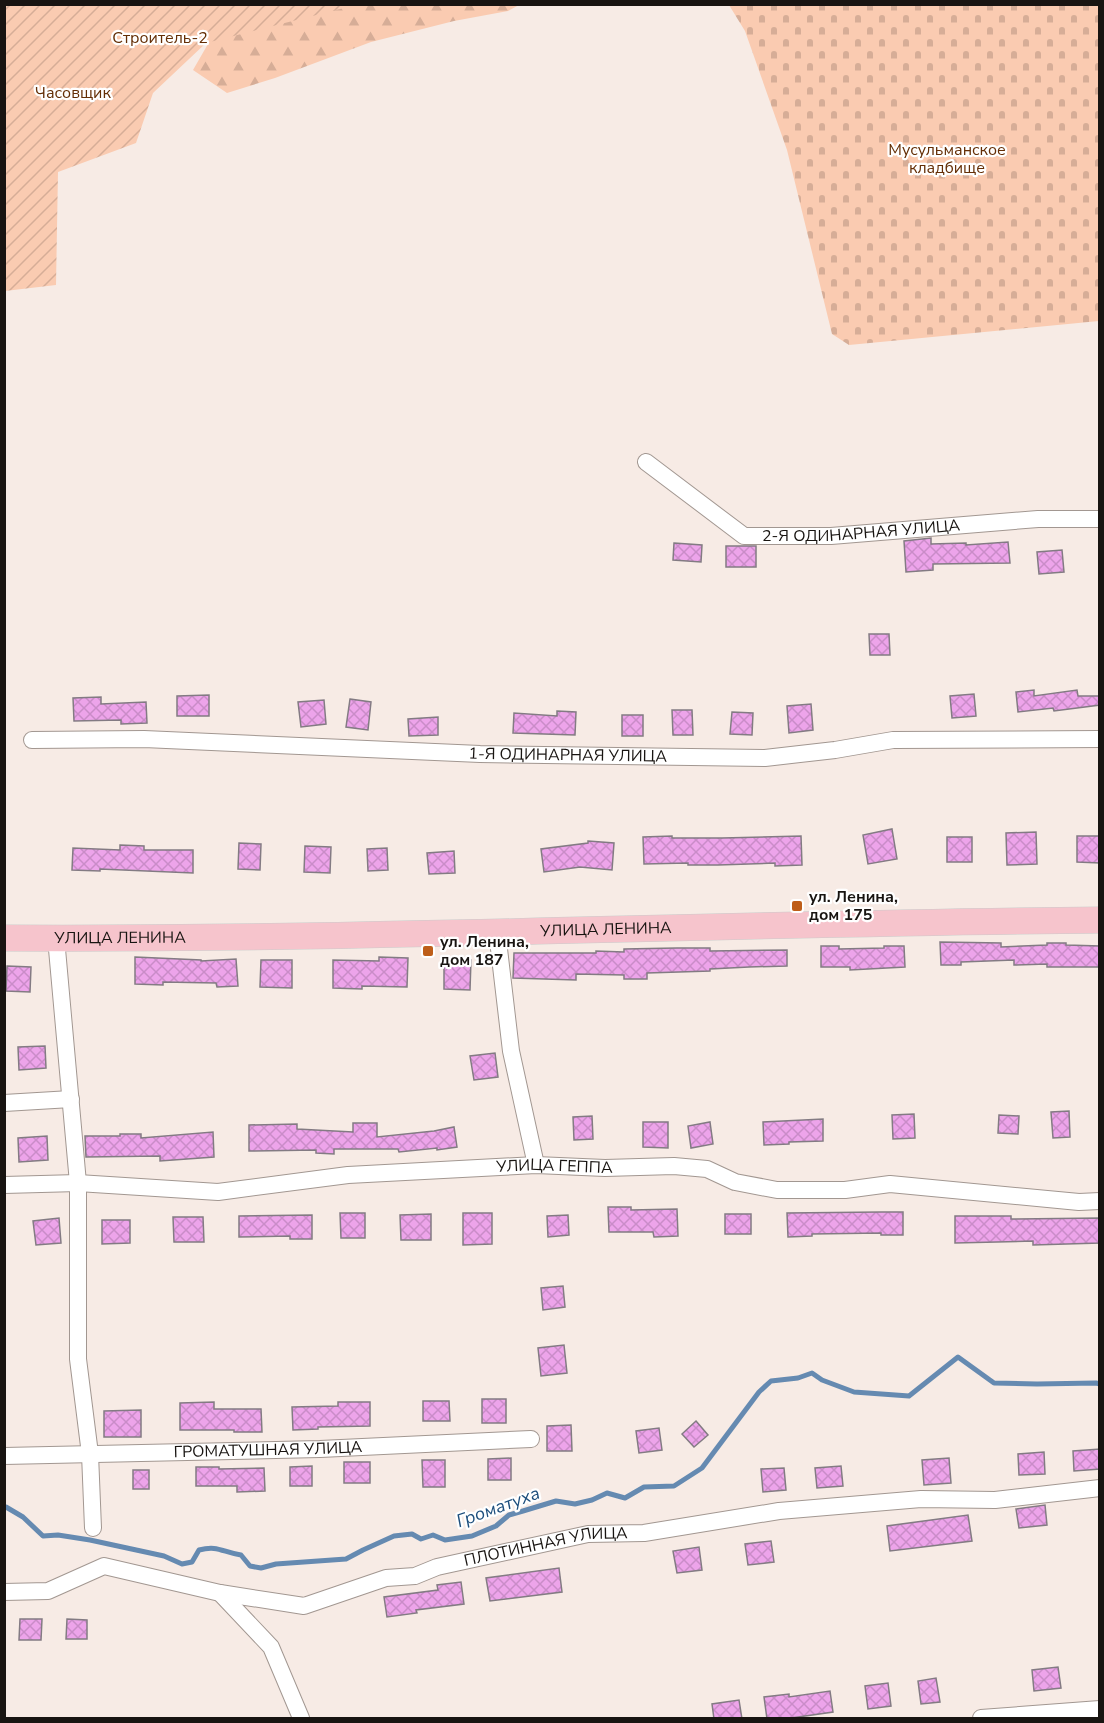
<svg xmlns="http://www.w3.org/2000/svg" width="1104" height="1723" font-family="'Nunito Sans',sans-serif">
<style>
.forest{fill:url(#forest-firs)}
.cemetery{fill:url(#cemetery-stones)}
.garden{fill:url(#garden-furrows)}
.lines{fill:none;stroke-linecap:round;stroke-linejoin:round}
.stream{stroke:#658ab1;stroke-width:5}
.building{fill:url(#building-cross-hatch);stroke:#837b83;stroke-width:1.5}
.minor-casing{stroke:#a29791;stroke-width:18}
.primary-casing{stroke:#cccbcb;stroke-width:27}
.minor{stroke:#fff;stroke-width:16}
.primary{stroke:#f6c4cc;stroke-width:26}
.poi-dot{fill:#be5e19;stroke:#fff;stroke-width:2}
.labels{text-anchor:middle;dominant-baseline:central;stroke-width:4.5;stroke-linejoin:round;paint-order:stroke}
.park-label{font-size:16px;fill:#642e05;stroke:#fff}
.street-label{font-size:16px;fill:#181411;stroke:#fff}
.poi-label{font-size:16px;font-weight:bold;fill:#181411;stroke:#fff;text-anchor:start}
.water-label{font-size:18px;font-style:italic;fill:#1e4f7d;stroke:#fff}
</style>
<defs>
<pattern id="forest-firs" width="22" height="20" patternUnits="userSpaceOnUse" patternTransform="scale(1.5)"><rect width="22" height="20" fill="#facbb1"/><path d="M5 1l3.5 6h-7zM16 11l3.5 6h-7z" fill="#d6ad97"/></pattern>
<pattern id="cemetery-stones" width="16" height="16" patternUnits="userSpaceOnUse" patternTransform="scale(1.5)"><rect width="16" height="16" fill="#facbb1"/><path d="M2 7V4a2 2 0 0 1 4 0v3zM10 15v-3a2 2 0 0 1 4 0v3z" fill="#d6ad97"/></pattern>
<pattern id="garden-furrows" width="10" height="10" patternUnits="userSpaceOnUse" patternTransform="scale(1.5)"><rect width="10" height="10" fill="#facbb1"/><path d="M-1 1l2-2M0 10L10 0M9 11l2-2" fill="none" stroke="#d6ad97"/></pattern>
<pattern id="building-cross-hatch" width="8" height="8" patternUnits="userSpaceOnUse" patternTransform="scale(1.5)"><rect width="8" height="8" fill="#eda4ea"/><path d="M0 0l8 8M0 8l8-8" fill="none" stroke="#ca8cc8"/></pattern>
</defs>
<rect width="100%" height="100%" fill="#f7ebe5"/>
<!-- forest -->
<polygon class="forest" points="332,5 519,5 508,11 454,21 371,42 275,78 227,93 193,70 216,30"/>
<!-- cemetery -->
<polygon class="cemetery" points="729,5 1099,5 1099,321 849,345 832,334 787,150 745,31"/>
<!-- garden -->
<polygon class="garden" points="5,4 356,4 356,5 206,43 153,93 136,143 58,172 56,285 5,291"/>
<g class="lines">
<!-- stream -->
<path class="stream" d="M 4,1508 L 6,1507 L 23,1517 L 43,1536 L 58,1535 L 90,1540 L 164,1556 L 182,1564 L 192,1562 L 199,1550 C 218,1545 222,1552 241,1555 L 250,1566 L 261,1568 L 276,1564 L 346,1559 L 363,1550 L 394,1536 L 412,1534 L 421,1539 L 433,1535 L 445,1540 L 472,1536 L 496,1526 L 509,1515 L 523,1511 L 556,1501 L 575,1504 L 592,1500 L 607,1493 L 625,1498 L 644,1487 L 674,1486 L 702,1468 L 759,1392 L 771,1381 L 798,1378 L 812,1373 L 822,1380 L 854,1392 L 909,1396 L 958,1357 L 994,1383 L 1037,1384 L 1096,1383 L 1100,1384"/>
</g>
<!-- building -->
<g class="building">
<polygon points="931,538 931,544 966,543 966,545 1008,542 1010,563 933,564 933,570 906,572 904,541"/>
<polygon points="674,543 702,545 701,562 673,560"/>
<rect x="726" y="546" width="30" height="21"/>
<polygon points="1062,550 1064,572 1039,574 1037,552"/>
<polygon points="869,634 889,634 890,655 870,655"/>
<polygon points="1034,690 1034,696 1077,690 1078,696 1100,696 1100,705 1054,711 1053,708 1018,712 1016,692"/>
<polygon points="974,694 976,716 952,718 950,696"/>
<polygon points="209,695 209,716 177,716 177,696"/>
<polygon points="101,697 101,704 146,702 147,723 121,724 121,720 74,721 73,698"/>
<polygon points="350,699 371,702 368,730 346,727"/>
<polygon points="324,700 326,724 301,727 298,702"/>
<polygon points="811,704 813,730 789,733 787,706"/>
<polygon points="672,710 692,710 693,735 673,735"/>
<polygon points="557,711 576,712 575,735 513,733 514,713 557,716"/>
<polygon points="732,712 753,713 752,735 730,734"/>
<rect x="622" y="715" width="21" height="21"/>
<polygon points="438,717 438,735 409,736 408,719"/>
<polygon points="892,829 897,859 868,864 863,835"/>
<polygon points="1036,832 1037,864 1007,865 1006,833"/>
<polygon points="672,836 672,838 722,838 801,836 802,865 775,866 775,863 718,865 688,865 688,863 644,864 643,837"/>
<polygon points="1077,836 1100,836 1100,863 1077,862"/>
<rect x="947" y="837" width="25" height="25"/>
<polygon points="588,841 614,843 612,870 580,867 544,872 541,849 588,843"/>
<polygon points="239,843 261,844 260,870 238,869"/>
<polygon points="120,845 144,846 144,850 193,850 193,873 100,869 100,871 72,870 73,848 120,850"/>
<polygon points="305,846 331,847 330,873 304,872"/>
<polygon points="387,848 388,870 368,871 367,849"/>
<polygon points="454,851 455,873 429,874 427,853"/>
<polygon points="940,942 1001,943 1001,947 1047,945 1047,943 1066,943 1066,945 1100,946 1100,967 1047,967 1047,964 1014,965 1014,960 961,962 961,965 941,965"/>
<polygon points="821,946 839,946 839,949 884,948 884,946 904,946 905,967 850,970 850,967 821,967"/>
<polygon points="677,948 710,948 710,951 787,950 787,966 749,967 710,969 710,971 647,973 647,979 624,979 624,975 576,974 576,980 513,978 514,953 596,953 596,951 624,952 624,949"/>
<polygon points="135,957 201,960 201,961 236,959 238,986 217,987 216,983 163,982 163,985 135,984"/>
<polygon points="379,957 408,958 407,987 362,986 362,989 333,988 333,960 379,961"/>
<polygon points="444,959 471,960 470,990 444,989"/>
<polygon points="261,960 292,960 292,988 260,987"/>
<polygon points="7,966 31,967 30,992 6,991"/>
<polygon points="45,1046 46,1068 19,1070 18,1047"/>
<polygon points="495,1053 498,1077 474,1080 470,1056"/>
<polygon points="1069,1111 1070,1137 1053,1138 1051,1112"/>
<polygon points="914,1114 915,1138 893,1139 892,1115"/>
<polygon points="999,1115 1019,1116 1018,1134 998,1133"/>
<polygon points="592,1116 593,1139 574,1140 573,1117"/>
<polygon points="823,1119 823,1141 789,1142 789,1144 764,1145 763,1122"/>
<polygon points="643,1122 668,1122 668,1148 643,1147"/>
<polygon points="710,1122 713,1144 691,1148 688,1126"/>
<polygon points="353,1123 377,1123 377,1137 434,1131 454,1127 457,1147 437,1150 437,1148 399,1152 398,1149 334,1149 334,1154 316,1153 316,1150 249,1151 249,1125 297,1124 297,1129 353,1132"/>
<polygon points="213,1132 214,1157 160,1161 160,1156 86,1157 85,1136 120,1136 120,1134 141,1134 141,1138"/>
<polygon points="47,1136 48,1160 19,1162 18,1138"/>
<polygon points="608,1207 631,1207 631,1210 677,1209 678,1236 654,1237 653,1232 609,1232"/>
<polygon points="881,1212 903,1212 903,1235 881,1235 881,1233 812,1234 812,1236 788,1237 787,1213"/>
<polygon points="340,1213 365,1213 365,1238 341,1238"/>
<polygon points="463,1213 492,1213 492,1244 463,1245"/>
<polygon points="431,1214 431,1240 401,1240 400,1215"/>
<rect x="725" y="1214" width="26" height="20"/>
<polygon points="312,1215 312,1239 290,1239 290,1236 239,1237 239,1216"/>
<polygon points="568,1215 569,1235 548,1237 547,1216"/>
<polygon points="955,1216 1011,1216 1011,1219 1100,1218 1100,1243 1033,1245 1033,1241 955,1243"/>
<polygon points="173,1217 203,1217 204,1242 174,1242"/>
<polygon points="59,1218 61,1243 36,1245 33,1221"/>
<polygon points="102,1220 130,1220 130,1243 102,1244"/>
<polygon points="563,1286 565,1307 543,1310 541,1288"/>
<polygon points="564,1345 567,1373 541,1376 538,1348"/>
<rect x="482" y="1399" width="24" height="24"/>
<polygon points="423,1401 449,1401 450,1421 423,1421"/>
<polygon points="214,1402 214,1409 261,1409 262,1432 234,1432 234,1430 180,1430 180,1403"/>
<polygon points="338,1402 370,1402 370,1426 318,1427 318,1429 293,1430 292,1407 338,1406"/>
<polygon points="141,1410 141,1437 104,1437 104,1411"/>
<polygon points="696,1421 708,1435 694,1447 682,1434"/>
<polygon points="571,1425 572,1451 547,1451 547,1426"/>
<polygon points="659,1428 662,1450 639,1453 636,1431"/>
<polygon points="1100,1449 1100,1469 1074,1471 1073,1451"/>
<polygon points="1044,1452 1045,1474 1019,1475 1018,1454"/>
<polygon points="511,1458 511,1480 488,1480 488,1459"/>
<polygon points="949,1458 951,1483 924,1485 922,1460"/>
<polygon points="422,1460 445,1460 445,1487 423,1487"/>
<rect x="344" y="1462" width="26" height="21"/>
<polygon points="312,1466 312,1486 290,1486 290,1467"/>
<polygon points="841,1466 843,1486 817,1488 815,1468"/>
<polygon points="196,1467 219,1467 219,1469 264,1468 265,1491 237,1492 237,1486 196,1486"/>
<polygon points="784,1468 786,1490 763,1492 761,1469"/>
<rect x="133" y="1470" width="16" height="19"/>
<polygon points="1045,1505 1047,1525 1019,1528 1016,1509"/>
<polygon points="968,1515 972,1541 890,1551 887,1526"/>
<polygon points="771,1541 774,1562 748,1565 745,1544"/>
<polygon points="699,1547 702,1570 677,1573 673,1551"/>
<polygon points="559,1568 562,1592 490,1601 486,1578"/>
<polygon points="461,1582 464,1604 416,1610 417,1613 387,1617 384,1597 438,1590 437,1585"/>
<polygon points="20,1619 42,1619 41,1640 19,1640"/>
<polygon points="67,1619 87,1620 87,1639 66,1639"/>
<polygon points="1058,1667 1061,1688 1034,1691 1032,1670"/>
<polygon points="936,1678 940,1702 921,1704 918,1681"/>
<polygon points="888,1683 891,1706 868,1709 865,1686"/>
<polygon points="830,1691 833,1712 784,1719 767,1719 764,1697 789,1694 789,1697"/>
<polygon points="739,1700 742,1719 714,1719 712,1704"/>
</g>
<g class="lines">
<defs>
<g id="minor">
<path id="s1" d="M 646,462 L 744,536 L 831,536 L 1038,519 L 1100,519"/>
<path id="s2" d="M 32,740 L 144,739 L 480,754 L 765,758 L 835,750 L 893,740 L 1100,739"/>
<polyline points="497,932 511,1051 536,1165"/>
<polyline points="56,938 78,1183 78,1359 90,1454 93,1528"/>
<polyline points="4,1103 71,1099"/>
<path id="s3" d="M 4,1185 L 78,1183 L 218,1192 L 348,1175 L 536,1165 L 605,1168 L 674,1166 L 707,1169 L 735,1182 L 777,1190 L 845,1190 L 890,1184 L 1079,1202 L 1100,1201"/>
<path id="s4" d="M 4,1456 L 320,1449 L 531,1439"/>
<path id="s5" d="M 4,1592 L 48,1591 L 104,1566 L 220,1593 L 304,1606 L 386,1578 L 415,1576 L 437,1567 L 588,1534 L 644,1533 L 779,1511 L 921,1499 L 995,1500 L 1100,1488"/>
<polyline points="220,1593 271,1647 301,1718"/>
<polyline points="981,1718 1100,1709"/>
</g>
<g id="primary">
<path id="s6" d="M 4,938 C 370,940 734,923 1100,920"/>
</g>
</defs>
<!-- minor casing -->
<use href="#minor" class="minor-casing"/>
<!-- primary casing -->
<use href="#primary" class="primary-casing"/>
<!-- minor -->
<use href="#minor" class="minor"/>
<!-- primary -->
<use href="#primary" class="primary"/>
</g>
<!-- markers -->
<g class="poi-dot">
<rect x="791" y="900" width="12" height="12" rx="3"/>
<rect x="422" y="945" width="12" height="12" rx="3"/>
</g>
<g class="labels">
<!-- park labels -->
<g class="park-label">
<text x="160" y="38">Строитель-2</text>
<text x="73" y="93">Часовщик</text>
<text x="947" y="150">Мусульманское<tspan x="947" dy="18">кладбище</tspan></text>
</g>
<!-- street labels -->
<g class="street-label">
<text stroke="none"><textPath href="#s1" startOffset="240">2-Я ОДИНАРНАЯ УЛИЦА</textPath></text>
<text stroke="none"><textPath href="#s2" startOffset="536">1-Я ОДИНАРНАЯ УЛИЦА</textPath></text>
<text stroke="none"><textPath href="#s6" startOffset="602">УЛИЦА ЛЕНИНА</textPath></text>
<text stroke="none"><textPath href="#s6" startOffset="116">УЛИЦА ЛЕНИНА</textPath></text>
<text stroke="none"><textPath href="#s3" startOffset="552">УЛИЦА ГЕППА</textPath></text>
<text stroke="none"><textPath href="#s4" startOffset="264">ГРОМАТУШНАЯ УЛИЦА</textPath></text>
<text stroke="none"><textPath href="#s5" startOffset="560">ПЛОТИННАЯ УЛИЦА</textPath></text>
</g>
<!-- poi labels -->
<g class="poi-label">
<text x="809" y="897">ул. Ленина,<tspan x="809" dy="18">дом 175</tspan></text>
<text x="440" y="942">ул. Ленина,<tspan x="440" dy="18">дом 187</tspan></text>
</g>
<!-- water labels -->
<g class="water-label">
<text transform="translate(498 1507) rotate(-20)">Громатуха</text>
</g>
</g>
<!-- border -->
<rect width="1104" height="1723" fill="none" stroke="#181411" stroke-width="12"/>
</svg>
